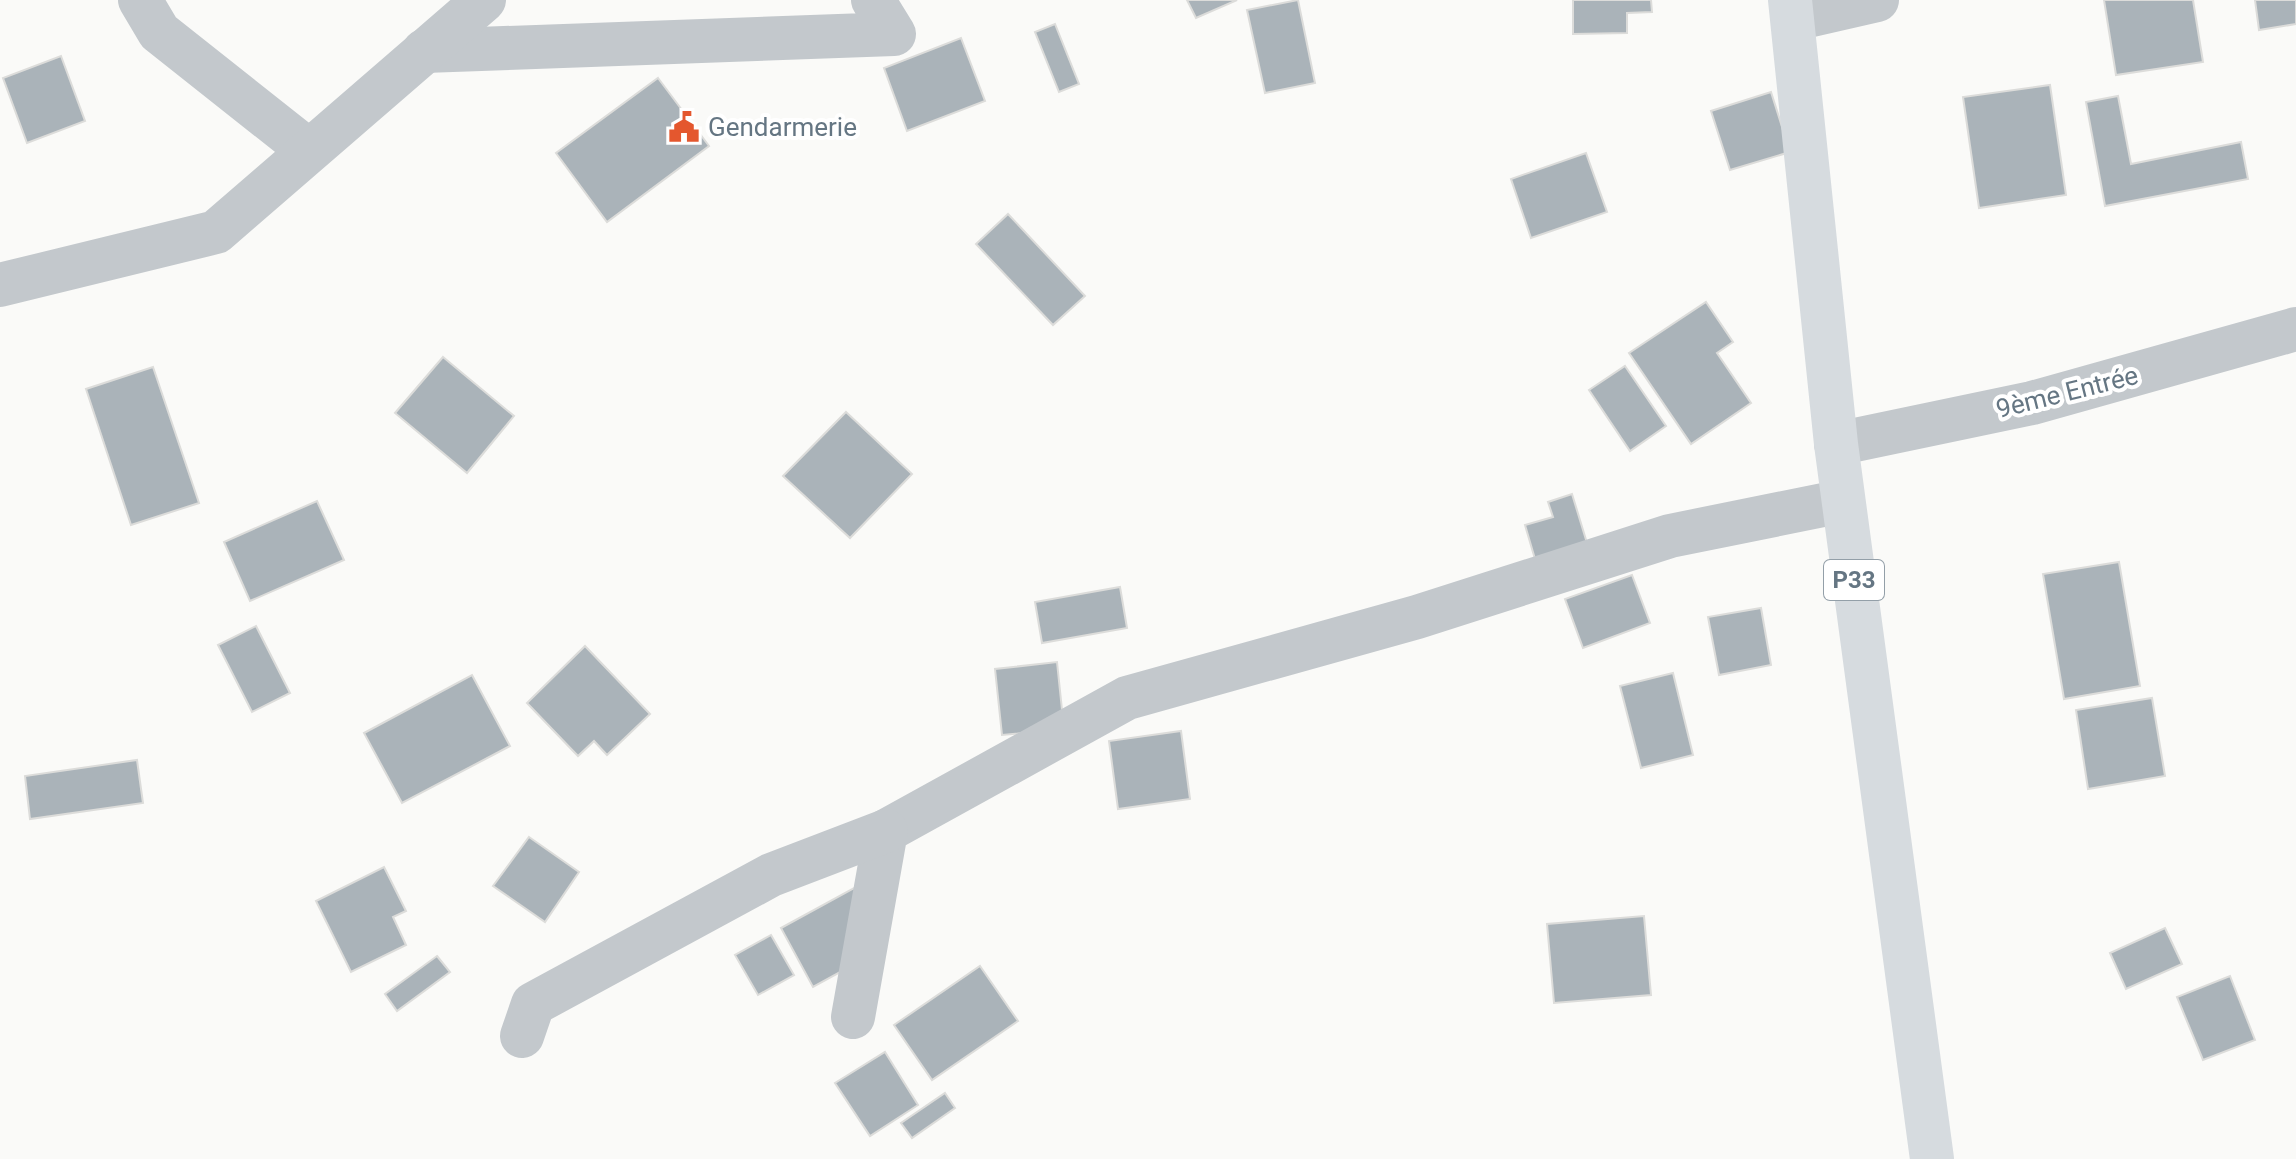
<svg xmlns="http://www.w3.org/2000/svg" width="2296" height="1159" font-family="Roboto,sans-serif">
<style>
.building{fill:#aab3b9;stroke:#dcdcda;stroke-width:2}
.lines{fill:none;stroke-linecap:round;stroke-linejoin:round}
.minor{stroke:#c3c8cc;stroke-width:44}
.major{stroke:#d6dbdf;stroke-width:44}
.labels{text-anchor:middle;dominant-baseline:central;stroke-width:8;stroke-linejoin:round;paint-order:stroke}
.shield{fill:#fff;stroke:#939fa8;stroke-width:2}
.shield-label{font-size:24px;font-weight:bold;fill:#657683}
.poi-label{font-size:26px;fill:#657683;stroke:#fff;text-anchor:start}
.street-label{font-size:26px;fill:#657683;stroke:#fff}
</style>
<rect width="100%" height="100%" fill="#fafaf8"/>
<!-- building -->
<g class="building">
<polygon points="1187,0 1237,0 1196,18"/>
<polygon points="1298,0 1315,83 1265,93 1247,10"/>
<polygon points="1573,0 1651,0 1652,12 1627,13 1627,33 1573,34"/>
<polygon points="2104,0 2193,0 2203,62 2116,75"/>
<polygon points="2255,0 2296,0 2296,24 2259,30"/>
<polygon points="1055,24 1079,84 1059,92 1035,32"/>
<polygon points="961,38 985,101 907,131 884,68"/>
<polygon points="61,56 85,121 27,143 3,78"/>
<polygon points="658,78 709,146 607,222 556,153"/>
<polygon points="2050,85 2066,195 1979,208 1963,97"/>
<polygon points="1771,92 1790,152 1730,170 1711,111"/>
<polygon points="2118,96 2131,164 2241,142 2248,179 2105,206 2086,102"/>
<polygon points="1586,153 1607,212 1531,238 1511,179"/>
<polygon points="1008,214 1085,296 1053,325 976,244"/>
<polygon points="1706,302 1733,342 1717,353 1751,403 1691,444 1629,353"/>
<polygon points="443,357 514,416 467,473 395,413"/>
<polygon points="1625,366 1666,426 1630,451 1589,390"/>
<polygon points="153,367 199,503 131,525 86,389"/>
<polygon points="846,412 912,474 850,538 783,476"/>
<polygon points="1572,494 1587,543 1535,559 1525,525 1553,517 1548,502"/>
<polygon points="317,501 344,560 250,601 224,542"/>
<polygon points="2119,562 2140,686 2064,699 2043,574"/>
<polygon points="1632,575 1650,623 1583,648 1565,599"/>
<polygon points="1120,587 1127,628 1042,643 1035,602"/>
<polygon points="1761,608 1771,665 1719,675 1708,617"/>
<polygon points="256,626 290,693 252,712 218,645"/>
<polygon points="585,646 650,714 607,755 594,741 578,756 527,703"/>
<polygon points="1057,662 1064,729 1002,735 995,669"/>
<polygon points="1673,673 1693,755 1641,768 1620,686"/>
<polygon points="472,675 510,746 402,803 364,733"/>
<polygon points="2152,698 2165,776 2088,789 2076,710"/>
<polygon points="1181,731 1190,799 1118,809 1109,741"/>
<polygon points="137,760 143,803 30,819 25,776"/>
<polygon points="529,837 579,872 545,922 493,886"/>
<polygon points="384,867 406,911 393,917 406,945 351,972 316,901"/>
<polygon points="854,888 886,947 813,987 781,928"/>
<polygon points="1644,916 1651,995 1554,1003 1547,924"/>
<polygon points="2165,928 2182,964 2126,989 2110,953"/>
<polygon points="771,935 794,975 758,995 735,955"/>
<polygon points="437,956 450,972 397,1011 385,994"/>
<polygon points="980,966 1018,1021 932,1080 894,1025"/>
<polygon points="2230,976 2255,1040 2203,1060 2177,997"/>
<polygon points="885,1052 918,1105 870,1136 835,1083"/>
<polygon points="945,1093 955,1108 912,1138 901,1123"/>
</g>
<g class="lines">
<!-- minor -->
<g class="minor">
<polyline points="140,0 159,32 308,150"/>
<polyline points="1794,19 1877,0"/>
<polyline points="424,51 894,34 873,0"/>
<polyline points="0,285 216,232 484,0"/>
<polyline points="1836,444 2032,403 2296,329"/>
<polyline points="853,1017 886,831 1127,698 1417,617 1670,536 1843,501"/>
<polyline points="522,1036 533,1004 771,875 886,831"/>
</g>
<!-- major -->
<polyline class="major" points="1790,0 1836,444 1932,1159"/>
</g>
<!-- icons -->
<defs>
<symbol id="civic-bare" viewBox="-9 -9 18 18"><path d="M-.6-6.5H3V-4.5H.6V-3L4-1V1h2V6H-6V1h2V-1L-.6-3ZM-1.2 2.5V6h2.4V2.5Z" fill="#e4572e" stroke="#fff" stroke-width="2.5" paint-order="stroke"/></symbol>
</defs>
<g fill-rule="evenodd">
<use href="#civic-bare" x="662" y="105" width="44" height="44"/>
</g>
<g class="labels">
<!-- shield labels -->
<rect class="shield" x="1824" y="560" width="60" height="40" rx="6"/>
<g class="shield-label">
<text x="1854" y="580">P33</text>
</g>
<!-- poi labels -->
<g class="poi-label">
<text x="708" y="127">Gendarmerie</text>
</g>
<!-- street labels -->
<g class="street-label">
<text transform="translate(2067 392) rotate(-14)">9ème Entrée</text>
</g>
</g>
</svg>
